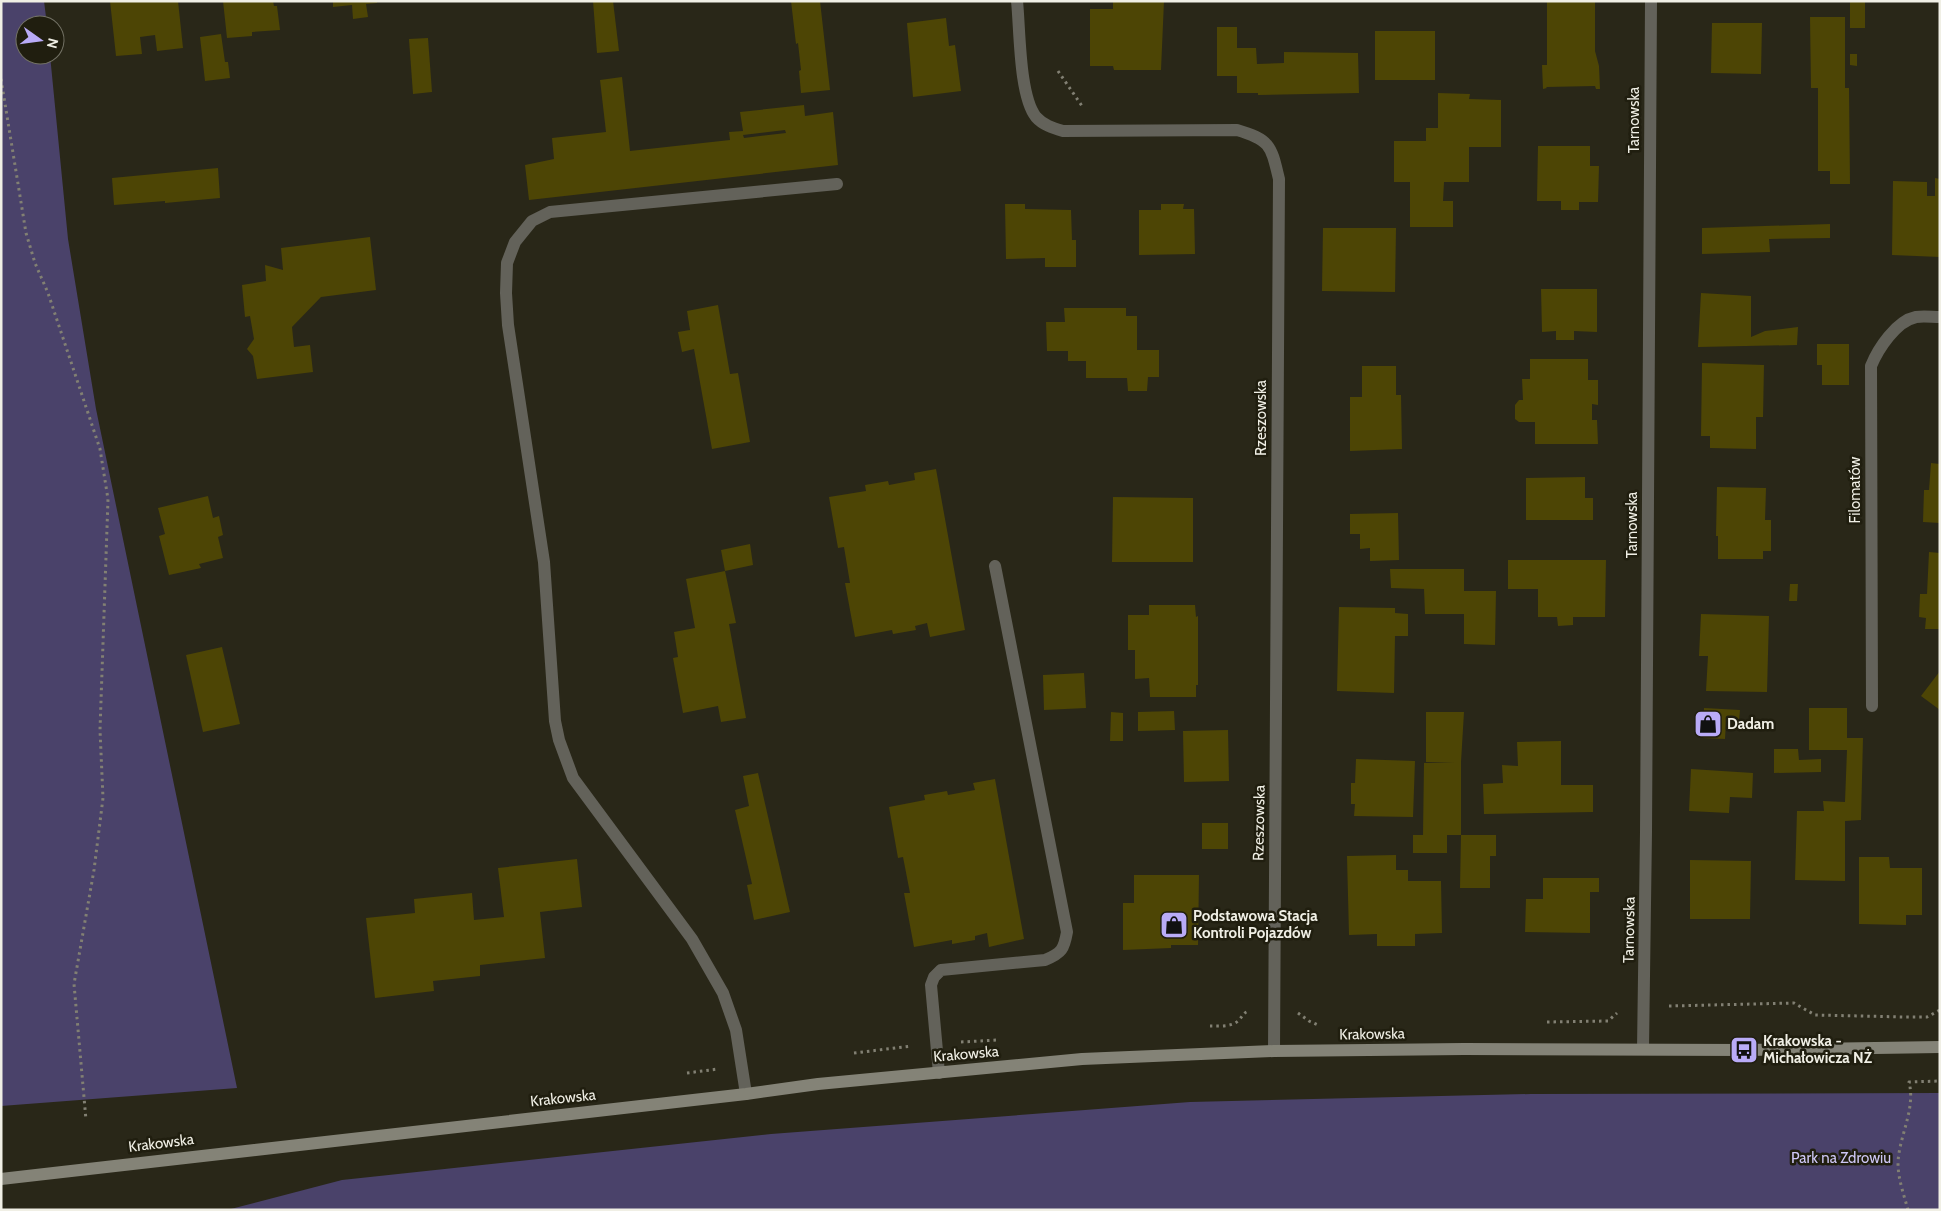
<svg xmlns="http://www.w3.org/2000/svg" width="1941" height="1211" font-family="Cabin,sans-serif">
<style>
.green{fill:#4a426a}
.building{fill:#4d4505;fill-rule:evenodd}
.lines{fill:none;stroke-linecap:round;stroke-linejoin:round}
.path{stroke:#828073;stroke-width:3;stroke-dasharray:2.5 4;stroke-linecap:butt}
.lane{stroke:#63625a;stroke-width:12}
.street{stroke:#63625a;stroke-width:12}
.secondary{stroke:#848377;stroke-width:12}
.labels{text-anchor:middle;dominant-baseline:central;stroke-width:5;stroke-linejoin:round;paint-order:stroke}
.street-label{font-size:15px;fill:#f0efe5;stroke:#201e0f}
.poi-label{font-size:15px;font-weight:bold;fill:#f0efe5;stroke:#201e0f;text-anchor:start}
.park-label{font-size:15px;fill:#cec7f5;stroke:#201e0f}
</style>
<rect width="100%" height="100%" fill="#292718"/>
<!-- green -->
<g class="green">
<polygon points="1,1 44,1 47,25 25,25 25,55 50,55 68,239 96,409 237,1088 1,1106"/>
<polygon points="1940,1093 1940,1210 227,1210 342,1180 771,1134 1190,1102 1531,1094"/>
</g>
<!-- building -->
<g class="building">
<polygon points="110,1 178,1 183,48 157,51 155,35 140,37 142,54 116,56"/>
<polygon points="223,1 273,1 274,6 277,6 280,30 252,32 252,36 227,38"/>
<polygon points="333,1 377,1 377,3 366,4 368,17 353,19 352,5 333,7"/>
<polygon points="593,1 613,1 619,51 597,53"/>
<polygon points="791,1 820,1 830,90 801,93 799,71 801,70 798,43 796,44"/>
<polygon points="1113,1 1164,1 1161,70 1114,70 1113,66 1090,66 1090,9 1113,9"/>
<polygon points="1547,1 1595,1 1595,51 1599,66 1600,89 1596,89 1595,86 1546,87 1547,88 1543,89 1542,65 1547,65"/>
<rect x="1850" y="1" width="15" height="27"/>
<polygon points="1810,17 1845,17 1845,88 1849,88 1850,184 1830,184 1830,171 1818,171 1818,88 1811,88"/>
<polygon points="946,18 949,46 955,45 961,91 913,97 907,23"/>
<polygon points="1712,23 1762,23 1761,74 1711,73"/>
<polygon points="1217,27 1237,27 1237,48 1256,48 1257,64 1284,63 1284,52 1358,53 1359,93 1258,95 1258,93 1237,93 1237,76 1217,76"/>
<rect x="1375" y="31" width="60" height="49"/>
<polygon points="221,34 225,62 228,62 230,78 205,81 200,37"/>
<polygon points="428,38 432,92 413,94 409,39"/>
<polygon points="1850,54 1857,54 1857,66 1850,65"/>
<path d="M 622,77 L 630,151 L 730,140 L 729,132 L 743,131 L 740,112 L 804,105 L 805,116 L 833,112 L 838,165 L 529,200 L 525,165 L 554,159 L 552,138 L 606,132 L 600,80 ZM 785,130 L 786,133 L 744,138 L 743,135 Z"/>
<polygon points="1438,93 1470,94 1469,99 1501,100 1501,147 1469,147 1469,182 1444,182 1443,201 1453,201 1453,227 1410,227 1410,182 1394,182 1394,141 1426,141 1426,128 1438,128"/>
<polygon points="1538,146 1590,146 1590,166 1599,166 1598,202 1579,202 1579,210 1561,210 1561,201 1537,201"/>
<polygon points="218,168 220,198 165,203 165,201 114,205 112,178"/>
<polygon points="1935,178 1940,179 1940,257 1892,255 1893,181 1927,182 1927,196 1935,196"/>
<polygon points="1005,204 1025,204 1025,209 1071,210 1072,240 1076,240 1076,267 1045,267 1045,258 1006,259"/>
<polygon points="1161,204 1184,204 1183,209 1194,209 1195,254 1139,255 1139,210 1161,210"/>
<polygon points="1830,224 1830,238 1769,239 1770,252 1702,254 1702,228"/>
<polygon points="1323,228 1396,228 1395,292 1322,291"/>
<polygon points="370,237 376,290 321,297 292,327 294,347 310,345 313,372 257,379 253,356 247,349 254,339 250,316 245,317 242,285 266,281 265,265 283,270 281,248"/>
<polygon points="1541,289 1597,289 1597,332 1574,331 1574,340 1556,340 1556,331 1542,332"/>
<polygon points="1701,293 1751,296 1751,337 1765,331 1798,327 1797,345 1698,347"/>
<polygon points="718,305 730,374 738,373 750,442 712,449 694,349 682,352 678,332 690,330 687,311"/>
<polygon points="1064,308 1126,308 1126,316 1137,316 1137,350 1159,350 1159,377 1148,377 1147,391 1128,391 1127,378 1086,378 1086,361 1068,361 1068,351 1047,351 1046,322 1065,322"/>
<polygon points="1817,344 1849,344 1849,385 1822,385 1822,365 1817,365"/>
<polygon points="1530,359 1588,359 1588,380 1598,380 1598,405 1592,404 1592,420 1597,420 1598,444 1535,444 1535,422 1519,422 1515,419 1515,405 1519,400 1523,400 1522,379 1530,379"/>
<polygon points="1702,363 1764,365 1763,417 1756,417 1756,449 1710,448 1710,436 1701,436"/>
<polygon points="1362,366 1396,366 1396,395 1401,395 1402,449 1350,451 1350,397 1362,397"/>
<polygon points="1931,463 1940,464 1940,523 1923,522 1924,490 1929,490"/>
<polygon points="936,469 965,630 930,637 927,623 915,626 916,630 893,634 892,630 855,637 845,583 850,583 844,547 838,548 829,497 866,491 865,485 888,481 889,485 915,480 914,473"/>
<polygon points="1585,477 1585,498 1593,498 1593,520 1526,520 1526,478"/>
<polygon points="1717,487 1766,488 1765,520 1771,520 1771,551 1763,551 1763,559 1718,559 1718,536 1716,536"/>
<polygon points="208,496 213,518 219,516 223,535 218,537 223,558 199,564 201,568 169,575 159,536 165,534 158,508"/>
<polygon points="1113,497 1193,498 1193,562 1112,562"/>
<polygon points="1398,513 1399,560 1370,561 1370,548 1360,549 1360,534 1350,534 1350,514"/>
<polygon points="750,544 753,565 725,571 721,550"/>
<polygon points="1929,552 1940,553 1940,629 1925,629 1926,618 1919,617 1920,594 1927,594"/>
<polygon points="1508,560 1606,560 1605,617 1573,617 1573,625 1558,626 1557,617 1538,617 1538,589 1508,589"/>
<polygon points="1390,569 1464,569 1464,591 1496,591 1495,645 1464,644 1464,614 1425,614 1424,589 1391,588"/>
<polygon points="725,571 736,623 729,624 746,718 721,722 718,706 683,713 673,658 678,657 674,632 695,628 686,579"/>
<polygon points="1790,584 1798,584 1797,601 1789,601"/>
<polygon points="1149,605 1195,605 1196,617 1198,616 1198,685 1196,685 1196,697 1150,697 1149,678 1135,679 1135,650 1128,650 1128,615 1149,615"/>
<polygon points="1339,607 1395,608 1395,613 1408,614 1408,636 1395,636 1394,693 1337,691"/>
<polygon points="1701,614 1769,616 1767,692 1706,691 1708,656 1699,656"/>
<polygon points="222,647 240,724 203,732 186,655"/>
<polygon points="1940,671 1940,710 1921,696"/>
<polygon points="1084,673 1086,708 1044,710 1043,675"/>
<polygon points="1704,708 1740,710 1739,722 1726,722 1725,739 1703,738"/>
<polygon points="1809,708 1847,708 1847,738 1863,738 1861,820 1845,821 1845,881 1795,880 1797,811 1824,811 1823,801 1845,802 1847,750 1809,750"/>
<polygon points="1174,711 1175,730 1138,731 1138,712"/>
<polygon points="1111,712 1123,713 1123,741 1110,741"/>
<polygon points="1426,712 1464,712 1461,762 1461,835 1447,835 1447,853 1413,853 1413,835 1423,835 1424,763 1454,763 1426,762"/>
<polygon points="1228,730 1229,781 1184,782 1183,731"/>
<polygon points="1561,741 1561,785 1593,785 1593,812 1484,814 1483,784 1503,783 1502,765 1518,766 1517,742"/>
<polygon points="1774,749 1798,749 1799,760 1821,759 1821,772 1774,773"/>
<polygon points="1356,759 1415,761 1413,817 1354,816 1355,804 1351,804 1351,783 1355,783"/>
<polygon points="1691,769 1753,773 1752,798 1730,797 1729,813 1689,811"/>
<polygon points="758,773 790,912 754,920 747,885 752,884 735,810 749,806 743,776"/>
<polygon points="995,779 1024,939 989,947 987,933 975,936 975,940 952,944 952,940 914,947 904,893 910,893 903,857 898,858 889,807 925,800 924,795 947,791 948,795 975,790 973,783"/>
<rect x="1202" y="823" width="26" height="26"/>
<polygon points="1461,835 1496,835 1496,856 1490,856 1490,888 1460,888"/>
<polygon points="1396,855 1396,870 1408,870 1408,881 1441,881 1442,933 1415,934 1415,946 1377,946 1377,934 1349,935 1347,856"/>
<polygon points="1859,857 1889,857 1890,868 1922,868 1922,915 1906,915 1906,925 1859,924"/>
<polygon points="577,859 582,907 540,912 545,958 480,965 480,976 433,981 434,991 375,998 366,918 415,913 414,899 472,893 474,920 504,917 498,868"/>
<polygon points="1690,860 1751,861 1750,919 1690,919"/>
<polygon points="1134,875 1199,875 1198,945 1171,945 1171,948 1123,950 1123,903 1134,903"/>
<polygon points="1543,878 1599,878 1599,892 1590,892 1590,933 1525,932 1526,899 1543,899"/>
</g>
<g class="lines">
<!-- path -->
<g class="path">
<polyline points="1058,71 1082,106"/>
<polyline points="1,79 26,233 35,263 48,293 100,449 108,499 100,730 103,798 94,870 74,984 86,1120"/>
<polyline points="1669,1006 1794,1003 1815,1015 1905,1017 1927,1017 1940,1010"/>
<polyline points="1298,1013 1309,1021 1318,1025"/>
<polyline points="1547,1022 1608,1021 1617,1013"/>
<path d="M 1210,1026 C 1219,1026 1231,1027 1238,1021 C 1243,1016 1243,1012 1250,1011"/>
<polyline points="961,1042 997,1040"/>
<polyline points="854,1053 912,1046"/>
<polyline points="687,1073 718,1069"/>
<path d="M 1908,1210 C 1904,1195 1898,1179 1898,1163 C 1899,1136 1916,1109 1909,1082 L 1940,1081"/>
</g>
<!-- lane -->
<g class="lane">
<path d="M 939,1073 L 931,985 L 934,977 L 941,970 L 1045,960 C 1062,953 1064,949 1067,932 L 995,566"/>
<polyline points="746,1094 736,1030 723,993 692,939 573,778 559,740 555,721 544,562 508,325 506,293 507,263 515,242 532,221 550,212 837,184"/>
</g>
<!-- street -->
<g class="street">
<path d="M 1017,1 C 1020,29 1019,96 1036,117 C 1043,125 1053,128 1063,131 L 1237,130 C 1271,140 1271,146 1279,179 L 1274,1051"/>
<path d="M 1872,706 L 1871,366 C 1878,349 1896,321 1916,317 C 1923,316 1932,317 1940,317"/>
<polyline points="1643,1049 1646,832 1651,1"/>
</g>
<!-- secondary -->
<polyline class="secondary" points="1,1179 746,1094 818,1084 1082,1059 1274,1051 1464,1049 1744,1050 1940,1047"/>
</g>
<!-- icons -->
<defs>
<symbol id="shop-square" viewBox="-11 -11 22 22"><rect x="-9" y="-9" width="18" height="18" rx="4" fill="#b9abf7" stroke="#201e0f"/><path d="M-5-2.5h2.3a2.7 3.5 0 0 1 5.4 0H5L5.5 6h-11ZM-1.5-2.5h3a1.5 2.3 0 0 0-3 0Z" fill="#111"/></symbol>
<symbol id="bus-square" viewBox="-11 -11 22 22"><rect x="-9" y="-9" width="18" height="18" rx="4" fill="#b9abf7" stroke="#201e0f"/><path d="M-5-6H5V4H4V6H2V4H-2V6H-4V4H-5ZM-3.5-4V0h7V-4ZM-3.5 1.2v1.5H-2V1.2ZM2 1.2v1.5H3.5V1.2Z" fill="#111"/></symbol>
</defs>
<g fill-rule="evenodd">
<use href="#shop-square" x="1692" y="708" width="32" height="32"/>
<use href="#shop-square" x="1158" y="909" width="32" height="32"/>
<use href="#bus-square" x="1728" y="1034" width="32" height="32"/>
</g>
<g class="labels">
<!-- street labels -->
<g class="street-label">
<text transform="translate(1634 120) rotate(-90)">Tarnowska</text>
<text transform="translate(1261 418) rotate(-90)">Rzeszowska</text>
<text transform="translate(1855 490) rotate(-90)">Filomatów</text>
<text transform="translate(1632 525) rotate(-90)">Tarnowska</text>
<text transform="translate(1259 823) rotate(-89)">Rzeszowska</text>
<text transform="translate(1629 930) rotate(-89)">Tarnowska</text>
<text transform="translate(1372 1034) rotate(-1)">Krakowska</text>
<text transform="translate(966 1054) rotate(-5)">Krakowska</text>
<text transform="translate(563 1098) rotate(-6)">Krakowska</text>
<text transform="translate(161 1143) rotate(-7)">Krakowska</text>
</g>
<!-- poi labels -->
<g class="poi-label">
<text x="1727" y="724">Dadam</text>
<text x="1193" y="916">Podstawowa Stacja<tspan x="1193" dy="17">Kontroli Pojazdów</tspan></text>
<text x="1763" y="1041">Krakowska -<tspan x="1763" dy="17">Michałowicza NŻ</tspan></text>
</g>
<!-- park labels -->
<g class="park-label">
<text x="1841" y="1158">Park na Zdrowiu</text>
</g>
</g>
<!-- border -->
<rect width="1941" height="1211" fill="none" stroke="#f0efe5" stroke-width="5"/>
<!-- north arrow -->
<g transform="translate(40 40) rotate(104)"><circle r="24" fill="#201e0f" stroke="#737265"/>
<path d="M0-4L9 19L0 12L-9 19Z" fill="#b9abf7"/>
<text y="-8" font-size="14" font-weight="bold" text-anchor="middle" fill="#f0efe5">N</text>
</g>
</svg>
